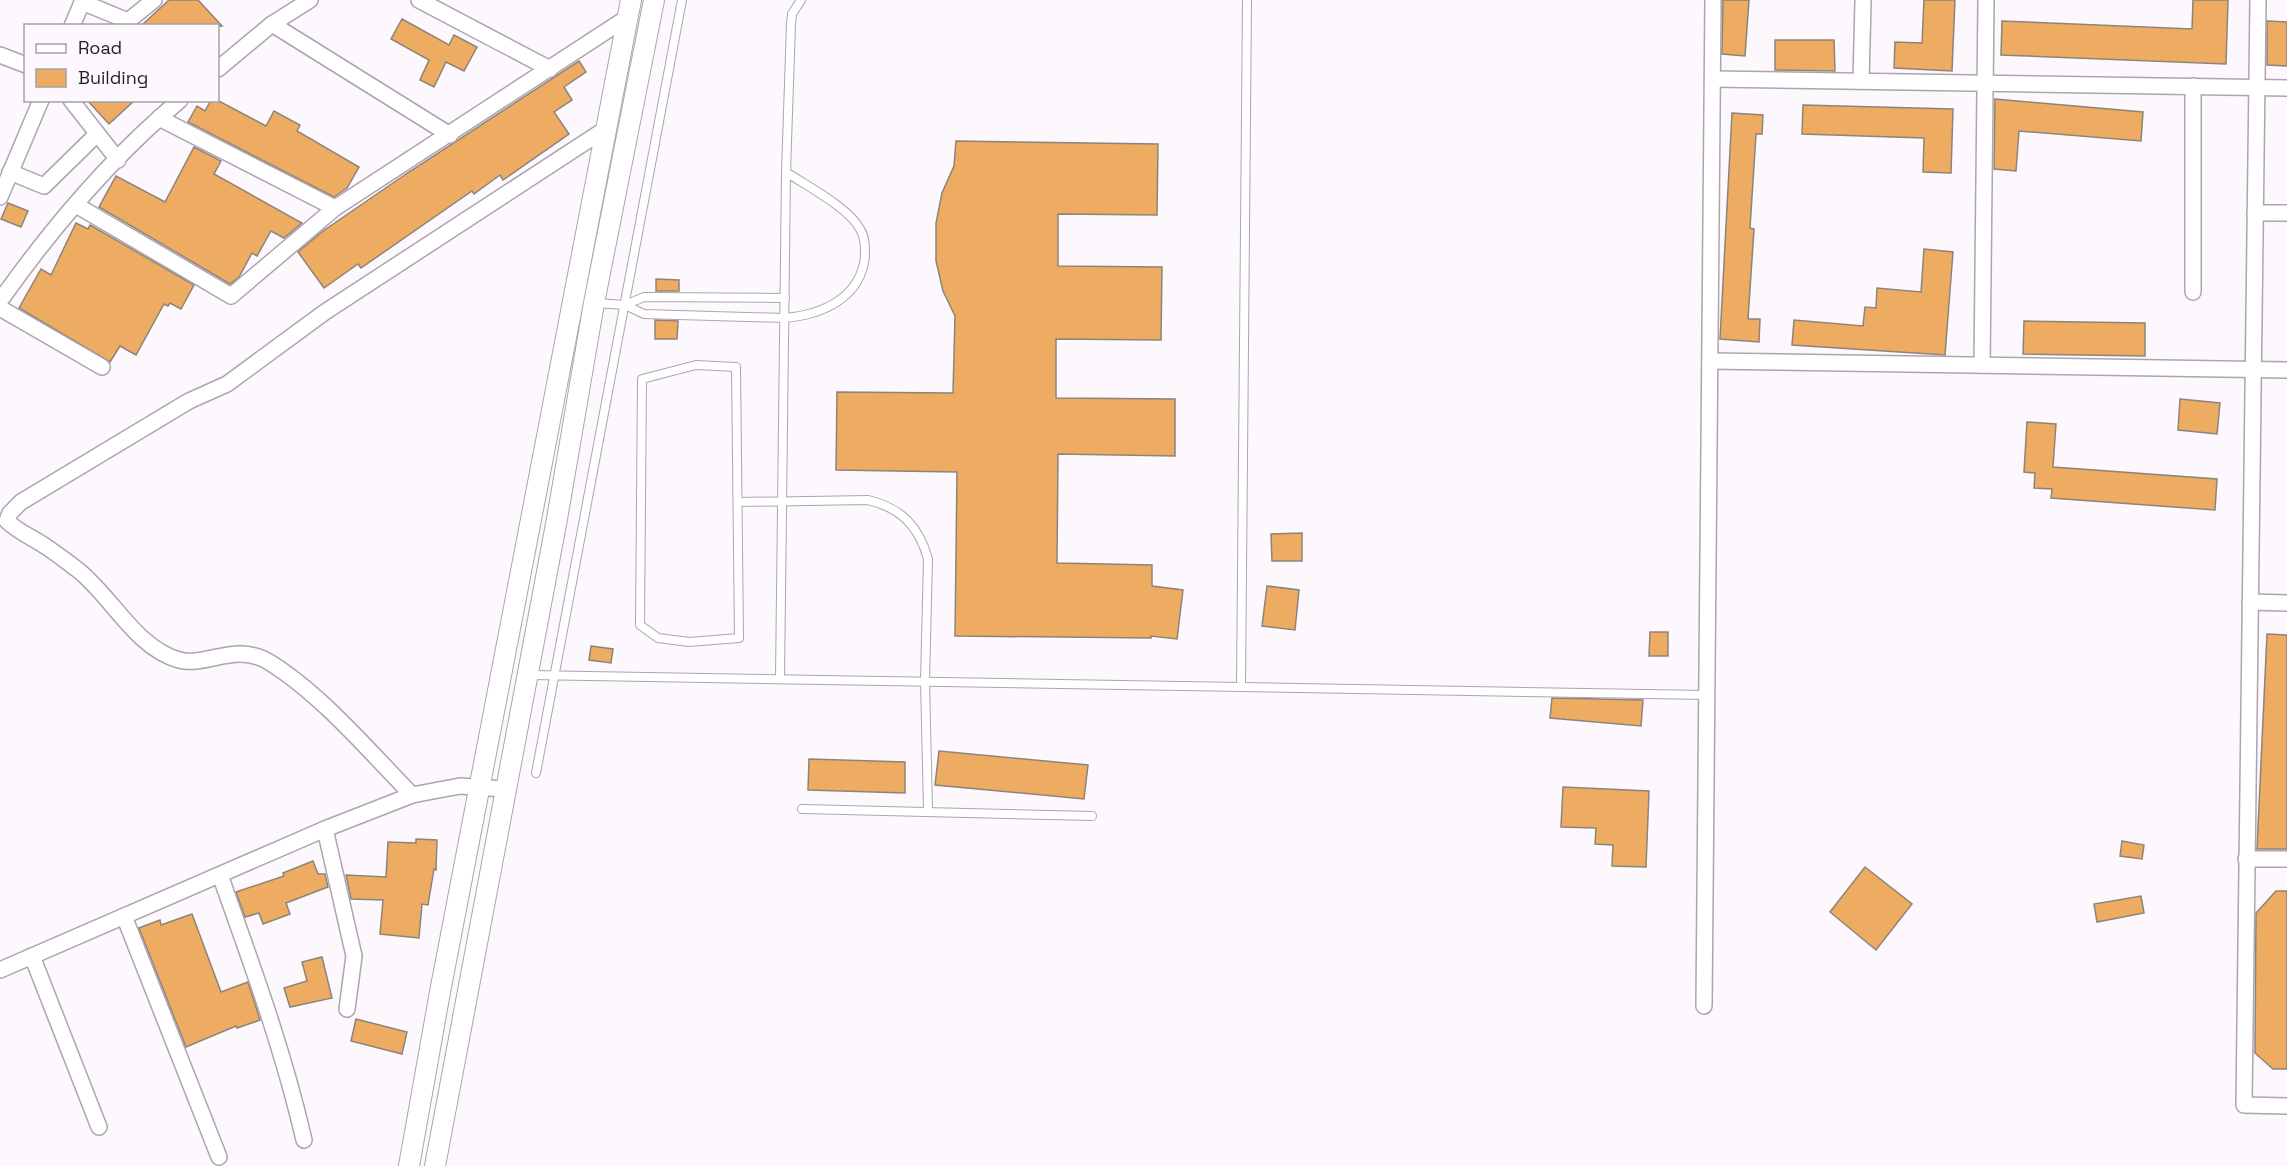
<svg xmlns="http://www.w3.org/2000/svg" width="2287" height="1166" font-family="'Space Grotesk',sans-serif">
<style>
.building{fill:#edac62;stroke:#8d8479;stroke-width:1.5}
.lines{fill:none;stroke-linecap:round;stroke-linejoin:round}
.lane-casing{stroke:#ada4af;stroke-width:10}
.street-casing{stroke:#ada4af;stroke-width:18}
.secondary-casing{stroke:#ada4af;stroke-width:22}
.lane{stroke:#fff;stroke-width:8}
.street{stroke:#fff;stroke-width:15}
.secondary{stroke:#fff;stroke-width:20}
</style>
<rect width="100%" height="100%" fill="#fdf7fe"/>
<!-- building -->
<g class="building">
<polygon points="169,0 198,0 222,26 141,26"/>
<polygon points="1723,0 1749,0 1745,56 1722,54"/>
<polygon points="1924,0 1955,0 1952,71 1894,68 1895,42 1922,43"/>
<polygon points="2193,0 2228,0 2226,64 2001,55 2002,21 2192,29"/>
<polygon points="402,19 449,45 454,35 477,47 464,71 446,62 434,87 420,80 429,60 391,39"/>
<polygon points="2267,21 2287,22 2287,66 2267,65"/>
<polygon points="1775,40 1834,40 1835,71 1775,70"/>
<polygon points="579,61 586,72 564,87 572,100 554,112 569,134 503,180 500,175 474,194 472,191 361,268 358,264 324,288 298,252 323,231 406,174"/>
<polygon points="1995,99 2143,112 2141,141 2019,131 2016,171 1994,169"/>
<polygon points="87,100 135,100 109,124"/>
<polygon points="211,100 217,100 266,126 274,111 300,125 297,131 359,167 347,188 334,197 188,122 197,106 205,111"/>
<polygon points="1803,105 1953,109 1951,173 1923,172 1924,138 1802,134"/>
<polygon points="1732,113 1763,115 1762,134 1756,134 1750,228 1754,229 1748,319 1760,319 1759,342 1720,339"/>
<polygon points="956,141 1158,144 1157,215 1058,214 1058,266 1162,267 1161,340 1056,339 1056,398 1175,399 1175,456 1058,454 1057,563 1152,565 1152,586 1183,590 1177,639 1151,636 1151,638 955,636 957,472 836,470 837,392 953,393 955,316 943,291 936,261 936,223 942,193 954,166"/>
<polygon points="194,147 221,161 214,174 302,223 284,238 271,231 257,256 252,253 239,277 230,284 99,207 116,176 165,202"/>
<polygon points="8,203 28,211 21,227 1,219"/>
<polygon points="76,223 88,229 90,225 194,285 181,309 170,303 168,306 164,304 136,355 120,346 110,362 19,308 41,269 51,275"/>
<polygon points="1924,249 1953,252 1945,355 1792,345 1794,320 1863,326 1865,307 1876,308 1877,288 1921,292"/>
<polygon points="656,279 679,280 679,291 656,291"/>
<polygon points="655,320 678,321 677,339 655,339"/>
<polygon points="2024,321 2145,323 2145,356 2023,354"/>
<polygon points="2180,399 2220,403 2217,434 2178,430"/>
<polygon points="2027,422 2056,424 2053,467 2217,479 2215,510 2051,498 2052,489 2034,488 2035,473 2024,472"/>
<polygon points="1302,533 1302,561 1272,561 1271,534"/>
<polygon points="1267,586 1299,590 1295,630 1262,626"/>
<polygon points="1650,632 1668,632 1668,656 1649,656"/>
<polygon points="2267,634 2287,635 2287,849 2257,849"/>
<polygon points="591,646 613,649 611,663 589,660"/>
<polygon points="1552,698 1643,700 1641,726 1550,718"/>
<polygon points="939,751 1088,765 1084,799 935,785"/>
<polygon points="809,759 905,762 905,793 808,790"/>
<polygon points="1563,787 1649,791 1646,867 1612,866 1613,845 1595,844 1596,828 1561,827"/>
<polygon points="416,839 437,840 436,870 434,869 428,905 422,904 419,938 380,934 383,900 351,899 346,875 386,877 388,842 416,843"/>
<polygon points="2122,841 2144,845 2142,859 2120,856"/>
<polygon points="313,861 318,874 325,874 328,887 286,903 290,914 263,924 259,913 245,917 236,892 284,876 283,873"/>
<polygon points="1865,867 1912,904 1876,950 1830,912"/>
<polygon points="2276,891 2287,891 2287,1069 2273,1069 2255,1053 2256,913"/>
<polygon points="2141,896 2144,913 2097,922 2094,904"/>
<polygon points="192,914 221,992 248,982 260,1020 237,1028 236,1026 186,1047 139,928 160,920 161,925"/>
<polygon points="322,957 332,998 290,1007 284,988 307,981 302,962"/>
<polygon points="356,1019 407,1032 402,1054 351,1041"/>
</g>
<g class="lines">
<defs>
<g id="lane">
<path d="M 596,303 L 625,305 L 644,314 L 784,318 C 822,315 861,298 865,256 C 865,246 865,237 860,229 C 849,208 807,186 786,172"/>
<polyline points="625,305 644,297 785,298"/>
<polygon points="696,365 736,367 739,638 689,642 658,638 640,625 642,379"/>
<path d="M 738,502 L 868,500 C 901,508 919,526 928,559 L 925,681 L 928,810"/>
<polyline points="530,675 1707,695"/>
<polyline points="780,678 786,172 791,24 792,14 801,0"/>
<polyline points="1241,687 1247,0"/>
<polyline points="536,773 682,0"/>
<polyline points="802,809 1092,816"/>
</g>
<g id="street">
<polyline points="419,0 550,69"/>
<polyline points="2258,0 2244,1105 2287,1106"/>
<polyline points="82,2 128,21 154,0"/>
<polyline points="272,24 450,135"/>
<polyline points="72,26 83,0"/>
<polyline points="0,55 26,65"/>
<polyline points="218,69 272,24 310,0"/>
<polyline points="1713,79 2287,88"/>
<polyline points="1861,81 1863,2"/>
<polyline points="71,100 118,160"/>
<polyline points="159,118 335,208"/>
<polyline points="10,172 44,186 97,134"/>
<polyline points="0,197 41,100"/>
<polyline points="76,205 231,296 335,208 628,17"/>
<polyline points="2255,213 2287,213"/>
<polyline points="2193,292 2193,86"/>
<path d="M 0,301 C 51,229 112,157 180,100"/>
<polyline points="0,308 102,367"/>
<polyline points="1710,361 2287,370"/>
<polyline points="1982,365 1986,0"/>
<polyline points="2250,602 2287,603"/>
<path d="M 412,795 C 369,751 321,694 269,662 C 236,642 206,667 179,660 C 136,648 112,597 78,570 C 67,562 56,553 45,546 C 32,537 18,532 7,521 L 10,513 L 21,502 L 189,401 L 227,384 L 325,312 L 607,128"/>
<polyline points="325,829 354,956 347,1009"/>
<polyline points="2246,859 2287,859"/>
<path d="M 220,875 C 251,962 283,1049 304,1140"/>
<polyline points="124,916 219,1157"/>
<polyline points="32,956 99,1127"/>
<polyline points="0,970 325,829 412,795 460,786 504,789"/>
<polyline points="1704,1006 1713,0"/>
</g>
<g id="secondary">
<polyline points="409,1166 440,992 631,0"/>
<polyline points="435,1166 557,519 594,303 654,0"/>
</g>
</defs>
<!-- lane casing -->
<use href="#lane" class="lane-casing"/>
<!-- street casing -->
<use href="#street" class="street-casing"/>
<!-- secondary casing -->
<use href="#secondary" class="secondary-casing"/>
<!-- lane -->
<use href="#lane" class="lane"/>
<!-- street -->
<use href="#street" class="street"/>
<!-- secondary -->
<use href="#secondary" class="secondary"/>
</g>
<!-- legend -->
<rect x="24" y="24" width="195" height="78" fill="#fdf7fe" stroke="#a5a0a6" stroke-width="1.5"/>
<rect x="36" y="44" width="30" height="9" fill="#ffffff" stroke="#a5a0a6" stroke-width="1.5"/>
<text x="78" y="54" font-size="18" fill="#221e23">Road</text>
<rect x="36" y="69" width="30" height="18" fill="#edac62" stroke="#a5a0a6" stroke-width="1.5"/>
<text x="78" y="84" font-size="18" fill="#221e23">Building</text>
</svg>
